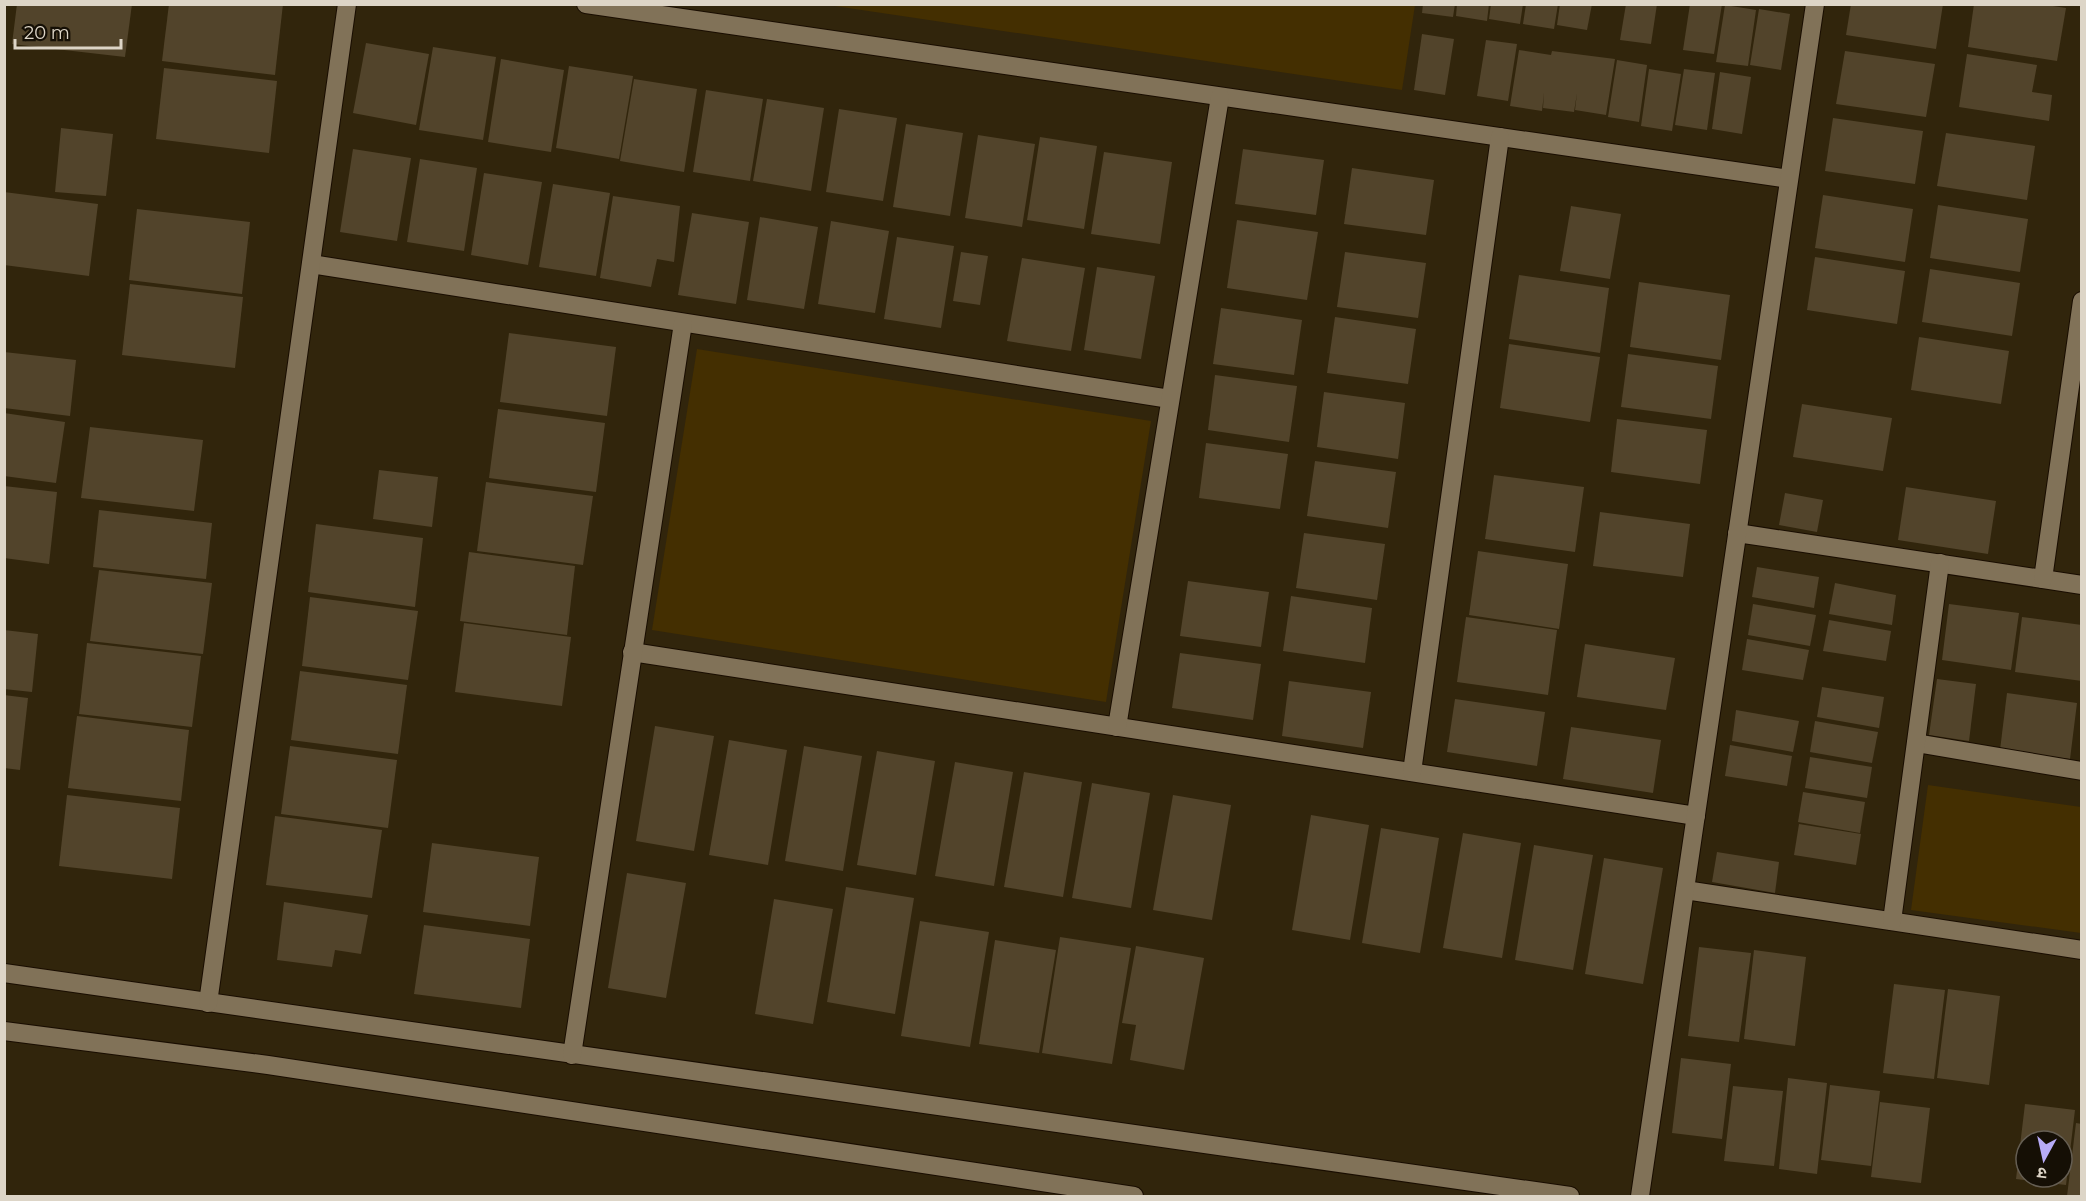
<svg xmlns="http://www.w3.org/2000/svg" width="2086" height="1201" font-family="Montserrat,'Noto Sans Devanagari',sans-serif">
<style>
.park{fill:#442f01}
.building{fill:#52442b;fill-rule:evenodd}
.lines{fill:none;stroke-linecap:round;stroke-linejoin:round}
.minor-casing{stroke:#190d00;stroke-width:20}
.minor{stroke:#817258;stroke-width:18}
</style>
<rect width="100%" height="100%" fill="#31250c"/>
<!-- park -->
<g class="park">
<polygon points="828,5 1415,5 1402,90"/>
<polygon points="697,349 1151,421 1106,702 652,630"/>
<polygon points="1928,785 2081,807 2081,933 1911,910"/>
</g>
<!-- building -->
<g class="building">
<polygon points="17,4 132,4 125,57 12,44"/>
<polygon points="169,4 283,4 275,75 162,61"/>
<polygon points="1423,4 1455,4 1453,17 1422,13"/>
<polygon points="1457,4 1489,4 1487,21 1456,16"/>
<polygon points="1491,4 1523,4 1520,24 1489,19"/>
<polygon points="1526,4 1558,4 1554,29 1523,24"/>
<polygon points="1560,4 1592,4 1587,30 1557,25"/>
<polygon points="1626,4 1657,4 1651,44 1620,40"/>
<polygon points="1690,4 1722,4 1714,54 1683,50"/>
<polygon points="1851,4 1943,4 1936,49 1846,35"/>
<polygon points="1974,4 2040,4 2066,8 2057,61 1968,47"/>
<polygon points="1725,5 1756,10 1748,66 1716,62"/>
<polygon points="1759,9 1790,14 1781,70 1750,65"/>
<polygon points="1422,34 1454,39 1445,95 1414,90"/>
<polygon points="1486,40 1517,44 1508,101 1477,96"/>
<polygon points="366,43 429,54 416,125 353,113"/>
<polygon points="433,47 496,57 483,140 419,130"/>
<polygon points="1519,50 1551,55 1552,51 1615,59 1606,115 1575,110 1577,93 1574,112 1543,108 1544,93 1542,111 1510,106"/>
<polygon points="1845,51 1935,64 1926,117 1836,104"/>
<polygon points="1967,54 2037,65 2032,92 2052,95 2049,121 1959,107"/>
<polygon points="501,59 564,70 551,152 488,142"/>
<polygon points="1617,60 1647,65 1639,122 1608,117"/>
<polygon points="569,66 633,76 619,159 556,148"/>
<polygon points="164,68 277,81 269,153 156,139"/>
<polygon points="1649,69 1681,74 1672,131 1641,126"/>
<polygon points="1684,69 1715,73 1707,130 1675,125"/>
<polygon points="1720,72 1751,77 1742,134 1712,129"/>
<polygon points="634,79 697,89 684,172 620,161"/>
<polygon points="706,90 763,99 750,181 693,172"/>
<polygon points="767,99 824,108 811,191 753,181"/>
<polygon points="839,109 897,118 883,201 826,192"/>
<polygon points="1833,118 1923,131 1915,184 1825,171"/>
<polygon points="906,124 963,133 950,216 893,207"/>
<polygon points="61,128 113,134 106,196 55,192"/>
<polygon points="1946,133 2035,146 2027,200 1937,186"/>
<polygon points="978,135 1035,144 1022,227 965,218"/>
<polygon points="1040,137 1097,146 1084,229 1027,220"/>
<polygon points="353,149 411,158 397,241 340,232"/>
<polygon points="1243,149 1324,160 1316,215 1235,204"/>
<polygon points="1104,152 1172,162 1160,244 1091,234"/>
<polygon points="420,159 477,168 464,251 407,242"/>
<polygon points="1352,168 1434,180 1426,235 1344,224"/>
<polygon points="484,173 542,182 528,265 471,255"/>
<polygon points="553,184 610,193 596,276 539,267"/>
<polygon points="4,192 98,204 89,276 4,265"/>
<polygon points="1823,195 1913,209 1905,262 1815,248"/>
<polygon points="613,196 680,206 674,262 657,259 651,287 600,278"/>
<polygon points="1938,205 2028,219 2020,272 1930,258"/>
<polygon points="1571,206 1621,214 1610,279 1560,271"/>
<polygon points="137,209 250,222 242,294 129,280"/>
<polygon points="692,213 749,222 736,304 678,295"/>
<polygon points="760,217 818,227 804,309 747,300"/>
<polygon points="1237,220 1318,232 1307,300 1227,288"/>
<polygon points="831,221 889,231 875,313 818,304"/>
<polygon points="897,237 954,246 941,328 884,319"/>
<polygon points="961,252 988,256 980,305 953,301"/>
<polygon points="1345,252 1426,263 1418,318 1337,307"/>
<polygon points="1815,257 1905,271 1897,324 1807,310"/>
<polygon points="1022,258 1085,268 1071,351 1007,341"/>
<polygon points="1097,267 1155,276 1141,359 1084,350"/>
<polygon points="1930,269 2020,283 2012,336 1922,322"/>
<polygon points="1519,275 1609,288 1600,353 1509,339"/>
<polygon points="1639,282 1730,295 1721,360 1630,347"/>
<polygon points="130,284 243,297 235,368 122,355"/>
<polygon points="1221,308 1302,320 1294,375 1213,364"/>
<polygon points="1335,317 1416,329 1408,384 1327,373"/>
<polygon points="509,333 616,347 607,416 500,402"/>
<polygon points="1919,337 2009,351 2001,404 1911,390"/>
<polygon points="1509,344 1600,357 1590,422 1500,408"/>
<polygon points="4,352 76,360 70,416 4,408"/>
<polygon points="1628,354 1718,366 1711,419 1621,407"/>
<polygon points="1215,375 1297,386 1289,442 1208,430"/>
<polygon points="1324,392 1405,403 1398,459 1317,447"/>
<polygon points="1802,404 1892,418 1883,471 1793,457"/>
<polygon points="498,409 605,423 596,492 489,478"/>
<polygon points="4,413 65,422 56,483 4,476"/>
<polygon points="1617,419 1707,430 1700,484 1611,472"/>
<polygon points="90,427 203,440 194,511 81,498"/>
<polygon points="1206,443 1288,454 1280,509 1199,498"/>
<polygon points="1315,461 1396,472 1388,528 1307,516"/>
<polygon points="379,470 438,477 432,527 373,519"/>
<polygon points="1494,475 1584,487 1575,552 1485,539"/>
<polygon points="486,482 593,496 583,565 477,551"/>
<polygon points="4,486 57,492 49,564 4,558"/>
<polygon points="1906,487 1996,501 1988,554 1898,540"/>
<polygon points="1785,493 1823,500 1817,532 1779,525"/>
<polygon points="99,510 212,523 206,579 93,567"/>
<polygon points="1600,512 1690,524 1683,577 1593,566"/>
<polygon points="316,524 423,538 415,607 308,592"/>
<polygon points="1304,533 1385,544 1377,600 1296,588"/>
<polygon points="1478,551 1568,564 1559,629 1469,615"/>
<polygon points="469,552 575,566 567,635 460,621"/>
<polygon points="1757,567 1819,577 1814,608 1752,597"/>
<polygon points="99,570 212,583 203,654 90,641"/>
<polygon points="1188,581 1269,592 1261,647 1180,636"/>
<polygon points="1835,583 1896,595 1892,625 1829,614"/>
<polygon points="1291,596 1372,608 1365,663 1283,651"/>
<polygon points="310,597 418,611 408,680 302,666"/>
<polygon points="1753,604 1816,615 1810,646 1748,635"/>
<polygon points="1949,604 2019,613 2011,670 1942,660"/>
<polygon points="1466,617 1557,630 1548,695 1457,682"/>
<polygon points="2022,617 2082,625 2082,681 2015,672"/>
<polygon points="1829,620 1891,631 1886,661 1823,651"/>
<polygon points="464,623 571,637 562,706 455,692"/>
<polygon points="4,630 38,634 32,692 4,689"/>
<polygon points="1747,639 1809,650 1803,680 1742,670"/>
<polygon points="87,643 201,656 192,727 79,714"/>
<polygon points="1585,644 1675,658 1666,710 1577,697"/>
<polygon points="1180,653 1261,664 1253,720 1172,708"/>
<polygon points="300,671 407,685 398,754 291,740"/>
<polygon points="1937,679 1976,684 1969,741 1929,735"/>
<polygon points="1289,681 1371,692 1363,748 1282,736"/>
<polygon points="1822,687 1884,697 1879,728 1817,717"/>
<polygon points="2007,693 2077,703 2070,759 2000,750"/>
<polygon points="4,695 28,698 20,770 4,768"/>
<polygon points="1455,699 1545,712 1537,766 1447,752"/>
<polygon points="1736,710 1799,721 1793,752 1732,741"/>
<polygon points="77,716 189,730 181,801 68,788"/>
<polygon points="1815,721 1878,732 1872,763 1810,752"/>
<polygon points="655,726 714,736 694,851 636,841"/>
<polygon points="1571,727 1661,740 1653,793 1563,779"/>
<polygon points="729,740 787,750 768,865 709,855"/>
<polygon points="1730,745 1792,756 1787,786 1725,776"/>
<polygon points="290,746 397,760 388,828 281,814"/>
<polygon points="804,746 862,756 843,871 785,861"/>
<polygon points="877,751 935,761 916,875 857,865"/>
<polygon points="1810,757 1872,767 1867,798 1805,788"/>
<polygon points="955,762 1013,772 994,886 935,876"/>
<polygon points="1024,772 1082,782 1063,897 1004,887"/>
<polygon points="1092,783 1150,793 1131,908 1072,898"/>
<polygon points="1803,792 1865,802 1860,833 1798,822"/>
<polygon points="67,795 180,808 172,879 59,866"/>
<polygon points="1173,795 1231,805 1212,920 1153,910"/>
<polygon points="1311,815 1369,825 1350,940 1292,930"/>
<polygon points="275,816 382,830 372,898 266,885"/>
<polygon points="1799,824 1861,834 1856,865 1794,855"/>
<polygon points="1381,828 1439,838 1420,953 1362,943"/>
<polygon points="1463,833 1521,843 1502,958 1443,948"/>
<polygon points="432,843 539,857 530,926 423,912"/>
<polygon points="1534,845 1593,855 1573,970 1515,960"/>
<polygon points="1717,852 1779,862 1775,893 1712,882"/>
<polygon points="1604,858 1663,868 1643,984 1585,974"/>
<polygon points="627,873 686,883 666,998 608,988"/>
<polygon points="846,887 914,898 895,1014 827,1002"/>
<polygon points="774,899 833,909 813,1024 755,1014"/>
<polygon points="284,902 368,915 361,954 335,950 332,967 277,960"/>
<polygon points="920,921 989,932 970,1047 901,1036"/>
<polygon points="424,925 530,939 521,1008 414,994"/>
<polygon points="1060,937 1131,948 1112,1064 1042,1053"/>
<polygon points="995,940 1056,950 1039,1053 979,1044"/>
<polygon points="1136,946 1204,958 1184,1070 1130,1060 1136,1025 1122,1023"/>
<polygon points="1699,947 1751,953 1739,1042 1688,1036"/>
<polygon points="1754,950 1806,957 1795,1046 1744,1039"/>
<polygon points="1894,984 1945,990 1934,1079 1883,1073"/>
<polygon points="1948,989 2000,996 1989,1085 1937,1078"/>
<polygon points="1681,1058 1731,1064 1722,1139 1672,1133"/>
<polygon points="1788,1078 1827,1083 1817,1174 1779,1169"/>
<polygon points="1830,1085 1880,1091 1871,1166 1821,1160"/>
<polygon points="1733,1086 1783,1091 1774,1166 1724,1161"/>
<polygon points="1880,1102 1930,1108 1921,1183 1871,1177"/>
<path d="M 2025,1104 L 2075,1110 L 2066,1185 L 2016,1179 ZM 2026,1141 L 2062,1141 L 2062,1177 L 2026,1177 Z"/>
<polygon points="2076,1123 2082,1124 2082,1196 2067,1196"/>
</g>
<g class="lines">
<defs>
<g id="minor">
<polyline points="586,4 1789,179"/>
<polyline points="311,264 1170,399"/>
<polyline points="1737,533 2082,585"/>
<polyline points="2043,579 2082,301"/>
<polyline points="632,652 1696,816"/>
<polyline points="1117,727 1220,97"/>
<polyline points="1916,743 2082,771"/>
<polyline points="1412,772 1500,137"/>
<polyline points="1685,890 2082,950"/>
<polyline points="1892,921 1940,563"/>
<polyline points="4,973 1570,1196"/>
<polyline points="208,1003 347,4"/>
<polyline points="4,1031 268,1065 1134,1196"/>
<polyline points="572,1055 683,323"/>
<polyline points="1640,1196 1815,4"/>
</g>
</defs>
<!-- minor casing -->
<use href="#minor" class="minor-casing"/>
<!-- minor -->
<use href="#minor" class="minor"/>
</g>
<!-- border -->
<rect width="2086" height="1201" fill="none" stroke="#ddd5c7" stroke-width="12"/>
<!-- north arrow -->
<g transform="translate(2044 1159) rotate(188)"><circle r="28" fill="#150f05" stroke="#655e53" stroke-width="1.5"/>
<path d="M0-4.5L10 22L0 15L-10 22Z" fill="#b7abf7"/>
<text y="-9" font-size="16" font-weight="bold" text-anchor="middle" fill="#ddd5c7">उ</text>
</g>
<!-- scale -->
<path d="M15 39v9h106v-9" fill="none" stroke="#ddd5c7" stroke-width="3"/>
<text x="24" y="39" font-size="18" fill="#ddd5c7" stroke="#150f05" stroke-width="4.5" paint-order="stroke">20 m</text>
</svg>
